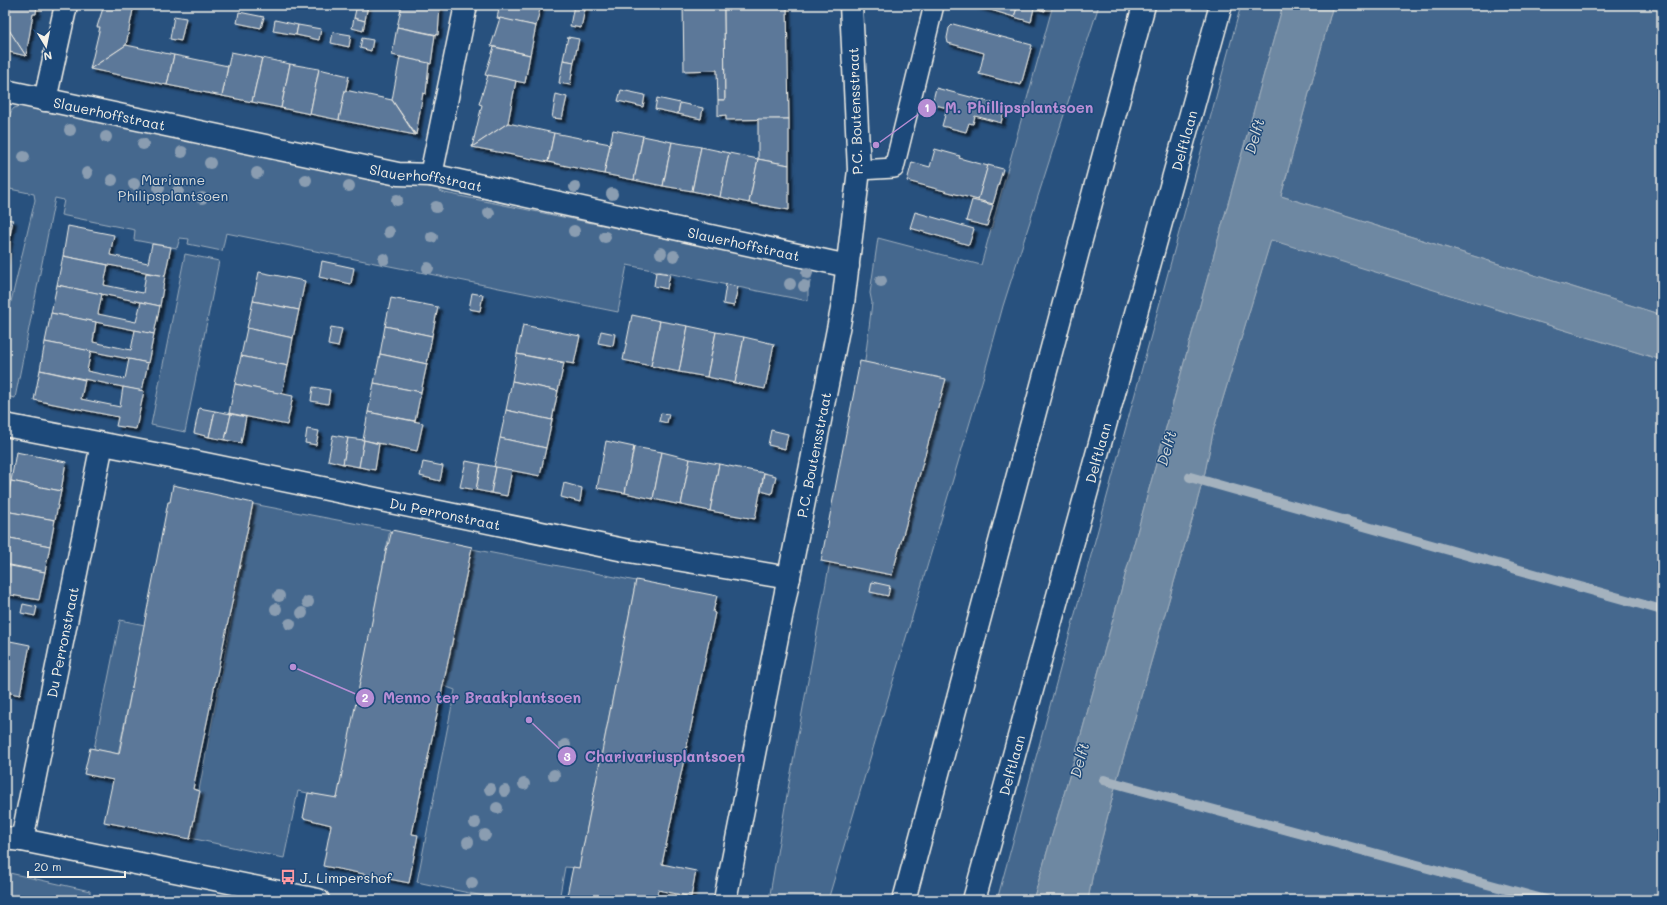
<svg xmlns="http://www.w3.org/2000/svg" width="1667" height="905" font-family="Mali,sans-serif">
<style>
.green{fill:#45688e;stroke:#9cacbb}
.water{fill:#6e88a2;stroke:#a4b2be}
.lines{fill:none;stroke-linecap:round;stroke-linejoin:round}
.stream{stroke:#a4b2be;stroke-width:10}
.building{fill:#5b7899;stroke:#f4f1e8;filter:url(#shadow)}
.service-casing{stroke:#f4f1e8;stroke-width:22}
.minor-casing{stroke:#f4f1e8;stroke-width:25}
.tertiary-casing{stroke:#f4f1e8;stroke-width:25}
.primary-casing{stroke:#f4f1e8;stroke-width:25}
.service{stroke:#1f4a7a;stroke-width:19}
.minor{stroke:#1f4a7a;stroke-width:22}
.tertiary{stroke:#1f4a7a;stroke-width:22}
.primary{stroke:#1f4a7a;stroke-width:22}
.tree{fill:#8a9db1}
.labels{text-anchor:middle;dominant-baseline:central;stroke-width:3;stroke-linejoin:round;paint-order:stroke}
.street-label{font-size:14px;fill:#f4f1e8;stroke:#1f4a7a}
.park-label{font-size:14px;fill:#dadcda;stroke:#1f4a7a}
.poi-label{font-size:14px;fill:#f4f1e8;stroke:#1f4a7a;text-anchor:start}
.water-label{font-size:15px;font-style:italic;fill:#d9dcda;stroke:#1f4a7a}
.leader{fill:none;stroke:#b88ed4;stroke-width:1.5}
.callout-dot{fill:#b88ed4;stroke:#1f4a7a;stroke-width:1.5}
.mark-label{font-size:12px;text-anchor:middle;font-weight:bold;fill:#fff}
.callout-label{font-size:15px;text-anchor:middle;font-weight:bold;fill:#b88ed4;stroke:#1f4a7a;stroke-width:3;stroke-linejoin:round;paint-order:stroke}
</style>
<defs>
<filter id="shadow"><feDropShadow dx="3.5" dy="3.5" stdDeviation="1" flood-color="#0009"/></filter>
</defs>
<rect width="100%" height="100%" fill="#28517e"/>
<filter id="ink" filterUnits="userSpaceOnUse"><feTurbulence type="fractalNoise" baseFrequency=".025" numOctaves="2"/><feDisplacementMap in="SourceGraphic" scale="8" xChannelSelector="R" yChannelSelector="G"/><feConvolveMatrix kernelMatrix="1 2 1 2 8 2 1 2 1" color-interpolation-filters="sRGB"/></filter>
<g filter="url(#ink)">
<!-- green -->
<g class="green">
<polygon points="1053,5 1099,5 1003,306 984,375 828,900 769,900 788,789 861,393 872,303 870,293 878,238 981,265"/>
<polygon points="1241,5 1283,5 1076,753 1033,900 997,900"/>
<polygon points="1333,5 1662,5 1662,315 1281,196"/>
<path d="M 22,106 L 409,184 L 436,186 L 440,191 L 445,193 L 813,268 L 808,291 L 808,301 L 627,265 L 618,312 L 226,233 L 222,251 L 188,244 L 189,239 L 180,238 L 177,248 L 171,247 L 134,240 L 135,230 L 61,215 L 64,200 L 55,198 L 15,398 L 5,396 L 5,327 L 35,200 L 34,194 L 5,188 C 5,168 0,122 14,108 Z"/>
<polygon points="1271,239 1662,360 1662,900 1088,900 1093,873 1118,776 1192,520 1205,472 1214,428"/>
<polygon points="185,254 219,261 185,432 151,425"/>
<polygon points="253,504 390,530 338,799 298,791 284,858 190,838"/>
<polygon points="472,549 636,581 579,868 565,867 559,900 502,900 417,882 455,690 444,686"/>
<polygon points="120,620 145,625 118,754 94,749"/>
<polygon points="5,872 90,891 90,900 5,900"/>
</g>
<!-- water -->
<polygon class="water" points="1283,5 1333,5 1281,196 1662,315 1662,360 1271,240 1214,428 1205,472 1192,520 1118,776 1093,873 1088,900 1033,900 1076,753"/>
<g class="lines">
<!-- stream -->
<g class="stream">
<polyline points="1190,477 1662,610"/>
<polyline points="1104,780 1546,900"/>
</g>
</g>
<!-- building -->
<g class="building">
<polygon points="5,5 37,5 36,14 33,14 26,56 5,24"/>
<polygon points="104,5 134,5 126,45 90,69 100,27 97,27"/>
<polygon points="357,5 368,5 365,21 354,18"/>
<polygon points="402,5 440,6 438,35 397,27"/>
<polygon points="500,5 541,5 536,26 497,18"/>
<polygon points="574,5 586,5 581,28 570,26"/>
<polygon points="683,5 724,5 725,100 718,100 717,70 684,71"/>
<polygon points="724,5 787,5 789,119 726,120 726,115 718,116 718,100 725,100"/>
<polygon points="974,5 1018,5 1014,17"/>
<polygon points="1018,5 1034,8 1031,22 1014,17"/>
<polygon points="1035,5 1047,5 1045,11 1034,8"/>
<polygon points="239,12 264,17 261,28 237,23"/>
<polygon points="174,16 186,18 181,41 170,39"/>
<polygon points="354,18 365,21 363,31 352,28"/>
<polygon points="500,18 536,26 530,55 491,46"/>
<polygon points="275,20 298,25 296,35 273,31"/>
<polygon points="5,24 26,56 5,51"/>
<polygon points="953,24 1032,45 1021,85 979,74 984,53 948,43 947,38 949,28"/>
<polygon points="298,25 321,29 319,40 296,35"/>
<polygon points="397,27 435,35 431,64 392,55"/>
<polygon points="333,32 351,35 349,47 331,43"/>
<polygon points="568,37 579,39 574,62 563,60"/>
<polygon points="362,38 373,40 371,51 360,48"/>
<polygon points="126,45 174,55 167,85 90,69"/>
<polygon points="494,47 530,55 525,83 485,75"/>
<polygon points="231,52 262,58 252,102 222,96"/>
<polygon points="174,55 228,66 222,96 167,85"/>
<polygon points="400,57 429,63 426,94 423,93 416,135 392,100"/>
<polygon points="262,58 290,64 281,108 252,102"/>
<polygon points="563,60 574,62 570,85 559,83"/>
<polygon points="290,64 319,69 310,114 281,108"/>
<polygon points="319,69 349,76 339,120 310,114"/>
<polygon points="488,75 516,81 508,123 472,147 482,105 479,104"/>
<polygon points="936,88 1005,106 1001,123 975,116 973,124 969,123 966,132 942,126 947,108 932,104"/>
<polygon points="345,90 392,100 415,135 339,120"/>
<polygon points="621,90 645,95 643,107 618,101"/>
<polygon points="556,94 567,97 562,119 552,118"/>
<polygon points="657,98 680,103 678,114 655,109"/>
<polygon points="680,103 703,108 701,119 678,114"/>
<polygon points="758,119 789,119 789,165 758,159"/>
<polygon points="508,123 554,133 548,162 472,147"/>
<polygon points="613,130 643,136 634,180 604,174"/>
<polygon points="554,133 610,144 604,174 548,162"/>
<polygon points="643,136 672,142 663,186 634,180"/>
<polygon points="672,142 701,147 692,191 663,186"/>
<polygon points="701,147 729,153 720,197 692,191"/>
<polygon points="935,149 960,156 959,158 988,166 978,200 907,181 912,162 930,167"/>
<polygon points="729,153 758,159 749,203 720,197"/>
<polygon points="758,159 789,165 789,210 749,203"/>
<polygon points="988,165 1003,169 993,204 978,200"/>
<polygon points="972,200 993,205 987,226 966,221"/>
<polygon points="915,212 974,229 969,245 910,228"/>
<polygon points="5,219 13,220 5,261"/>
<polygon points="68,226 114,235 110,255 148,263 152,244 171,247 165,276 63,256"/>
<polygon points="63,256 108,265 104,285 143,293 146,273 165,276 160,306 57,285"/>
<polygon points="322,261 354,268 351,284 319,277"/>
<polygon points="259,272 305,281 299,310 253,301"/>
<polygon points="656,272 670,274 667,289 654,286"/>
<polygon points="726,284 738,287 734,306 723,304"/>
<polygon points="57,285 102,294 98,314 136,322 141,302 160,306 154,334 51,313"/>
<polygon points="472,293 483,295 480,311 469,309"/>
<polygon points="391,298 438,307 432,336 385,326"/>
<polygon points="253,301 299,310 293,338 247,328"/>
<polygon points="51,313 96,322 93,342 131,350 135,330 154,334 148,363 45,342"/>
<polygon points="632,315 660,321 651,366 623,360"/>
<polygon points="660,321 688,326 679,372 651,366"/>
<polygon points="523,325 580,336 574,364 517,354"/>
<polygon points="385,326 432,336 427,364 380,354"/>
<polygon points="688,326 716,332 707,377 679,372"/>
<polygon points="331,327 342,329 338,347 328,345"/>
<polygon points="247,328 293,338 288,366 241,356"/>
<polygon points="601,331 615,334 613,346 598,343"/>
<polygon points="716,332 744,337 735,383 707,377"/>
<polygon points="744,337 774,344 765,389 735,383"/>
<polygon points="45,342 91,351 87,371 125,379 129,359 148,363 142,391 40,370"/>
<polygon points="380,354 427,364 421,392 374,383"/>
<polygon points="517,354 564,363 558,391 512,381"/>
<polygon points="241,356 288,366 282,394 235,384"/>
<polygon points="860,361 946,379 892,575 821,561"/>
<polygon points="40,370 85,380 81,399 120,407 123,387 144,391 136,429 116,426 118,417 34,400"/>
<polygon points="512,381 558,391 552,420 506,410"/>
<polygon points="374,383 421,392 415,421 368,412"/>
<polygon points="235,384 293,396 287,425 229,413"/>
<polygon points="313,387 330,390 328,404 311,401"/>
<polygon points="199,408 215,411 209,437 194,433"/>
<polygon points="506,410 552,420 546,448 500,438"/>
<polygon points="215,411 231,414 225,440 209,437"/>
<polygon points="368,412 423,423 417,451 363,440"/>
<polygon points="661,413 669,414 667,423 659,421"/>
<polygon points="231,414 246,417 241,443 225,440"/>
<polygon points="307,429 319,431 316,445 305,443"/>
<polygon points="771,430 788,434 785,449 768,445"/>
<polygon points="333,435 348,438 343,464 328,460"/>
<polygon points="348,438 364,440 359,467 343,464"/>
<polygon points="500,438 546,448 540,476 494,467"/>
<polygon points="364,440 379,444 375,470 359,467"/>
<polygon points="606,441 634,447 625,493 597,488"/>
<polygon points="634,447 662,452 653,499 625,493"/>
<polygon points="16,452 66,462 61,491 11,481"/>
<polygon points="662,452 690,459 681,505 653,499"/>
<polygon points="690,459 719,464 710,511 681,505"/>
<polygon points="466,461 481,464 476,490 460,487"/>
<polygon points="423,462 443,466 440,481 420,476"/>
<polygon points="481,464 496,467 491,493 476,490"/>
<polygon points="719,464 764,473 755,519 710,511"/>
<polygon points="496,467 512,470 507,496 491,493"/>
<polygon points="764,473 776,476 772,494 761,491"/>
<polygon points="11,481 61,491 55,520 5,511"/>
<polygon points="564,483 582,488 580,502 561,497"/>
<polygon points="173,485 253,503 193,789 200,791 190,839 104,822 113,780 84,774 90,748 119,754 168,502 170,502"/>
<polygon points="5,511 55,520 50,546 5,537"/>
<polygon points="392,530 472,547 412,834 418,835 409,883 323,866 331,825 303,818 308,793 337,798 387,546 388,546"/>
<polygon points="5,537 50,546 45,572 5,564"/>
<polygon points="5,565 45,572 39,600 5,594"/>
<polygon points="636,580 717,596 713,612 715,613 662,864 696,871 691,897 658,890 656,900 566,900 573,867 579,868"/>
<polygon points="872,582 890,586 888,596 870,592"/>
<polygon points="23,604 37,607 35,616 21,613"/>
<polygon points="5,640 30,645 20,695 5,692"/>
</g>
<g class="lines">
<defs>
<polyline id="service" points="859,170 894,168 934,5"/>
<g id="minor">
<path id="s1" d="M 5,91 L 398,174 L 431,175 L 848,266"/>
<polyline points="45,100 66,5"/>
<polyline points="431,175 466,5"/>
<path id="s2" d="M 5,425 L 186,460 L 629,551 L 789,578"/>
<path id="s3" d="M 22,840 L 102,444"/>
</g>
<g id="tertiary">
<polyline points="5,838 22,840 318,900"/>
<path id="s4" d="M 725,900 L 843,304 L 859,170 L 851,5"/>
</g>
<g id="primary">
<polyline points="904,900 1144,5"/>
<path id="s5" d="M 974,900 L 1221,5"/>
</g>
</defs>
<!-- service casing -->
<use href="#service" class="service-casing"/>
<!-- minor casing -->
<use href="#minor" class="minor-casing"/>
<!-- tertiary casing -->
<use href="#tertiary" class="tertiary-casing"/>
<!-- primary casing -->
<use href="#primary" class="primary-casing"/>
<!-- service -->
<use href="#service" class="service"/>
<!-- minor -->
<use href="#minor" class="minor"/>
<!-- tertiary -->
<use href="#tertiary" class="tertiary"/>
<!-- primary -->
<use href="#primary" class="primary"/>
</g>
<!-- trees -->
<g class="tree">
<circle cx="70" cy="130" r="6"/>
<circle cx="106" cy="137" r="6"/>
<circle cx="143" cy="144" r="6"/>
<circle cx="182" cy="152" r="6"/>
<circle cx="24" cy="157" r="6"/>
<circle cx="210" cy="163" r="6"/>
<circle cx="87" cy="173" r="6"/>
<circle cx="257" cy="173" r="6"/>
<circle cx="112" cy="180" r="6"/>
<circle cx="306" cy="180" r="6"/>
<circle cx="134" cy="184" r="6"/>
<circle cx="349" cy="186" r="6"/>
<circle cx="575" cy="187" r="6"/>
<circle cx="159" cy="188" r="6"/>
<circle cx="178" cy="191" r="6"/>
<circle cx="612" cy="194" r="6"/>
<circle cx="202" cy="198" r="6"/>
<circle cx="397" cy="200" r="6"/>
<circle cx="436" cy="207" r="6"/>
<circle cx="489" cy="213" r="6"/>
<circle cx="574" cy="231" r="6"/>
<circle cx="389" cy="232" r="6"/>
<circle cx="432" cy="237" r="6"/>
<circle cx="605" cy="237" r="6"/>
<circle cx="661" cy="253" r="6"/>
<circle cx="674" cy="256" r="6"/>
<circle cx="384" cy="259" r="6"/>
<circle cx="428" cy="268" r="6"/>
<circle cx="807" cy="273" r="6"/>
<circle cx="881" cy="281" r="6"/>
<circle cx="790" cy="284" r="6"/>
<circle cx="804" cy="286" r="6"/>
<circle cx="279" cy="596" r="6"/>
<circle cx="308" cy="602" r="6"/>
<circle cx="276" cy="609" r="6"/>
<circle cx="302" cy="613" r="6"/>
<circle cx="290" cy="624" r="6"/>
<circle cx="565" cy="745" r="6"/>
<circle cx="554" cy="775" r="6"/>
<circle cx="524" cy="784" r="6"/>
<circle cx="490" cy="789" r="6"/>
<circle cx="505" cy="791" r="6"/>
<circle cx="497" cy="808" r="6"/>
<circle cx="475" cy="823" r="6"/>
<circle cx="485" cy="835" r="6"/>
<circle cx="468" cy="842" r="6"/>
<circle cx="472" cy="883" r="6"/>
</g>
</g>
<!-- icons -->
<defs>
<symbol id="bus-bare" viewBox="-9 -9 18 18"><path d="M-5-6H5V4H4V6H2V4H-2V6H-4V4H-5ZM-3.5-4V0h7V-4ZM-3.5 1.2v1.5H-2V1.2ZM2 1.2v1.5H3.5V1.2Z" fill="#ff9aa2" stroke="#1f4a7a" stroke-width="2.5" paint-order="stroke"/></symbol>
</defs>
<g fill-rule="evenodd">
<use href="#bus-bare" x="277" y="866" width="22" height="22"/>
</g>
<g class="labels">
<!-- street labels -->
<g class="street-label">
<text transform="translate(855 111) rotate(-92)">P.C. Boutensstraat</text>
<text stroke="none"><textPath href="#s1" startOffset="107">Slauerhoffstraat</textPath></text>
<text stroke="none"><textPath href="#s5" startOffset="788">Delftlaan</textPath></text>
<text stroke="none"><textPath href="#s1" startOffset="430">Slauerhoffstraat</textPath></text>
<text stroke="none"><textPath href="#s1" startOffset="755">Slauerhoffstraat</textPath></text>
<text stroke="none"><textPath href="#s5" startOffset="464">Delftlaan</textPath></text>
<text stroke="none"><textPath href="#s4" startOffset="454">P.C. Boutensstraat</textPath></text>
<text stroke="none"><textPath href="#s2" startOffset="449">Du Perronstraat</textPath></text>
<text stroke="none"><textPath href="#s3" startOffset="202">Du Perronstraat</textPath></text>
<text stroke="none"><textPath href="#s5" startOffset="140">Delftlaan</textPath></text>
</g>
<!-- park labels -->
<g class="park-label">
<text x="173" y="179">Marianne<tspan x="173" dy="16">Philipsplantsoen</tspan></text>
</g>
<!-- poi labels -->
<g class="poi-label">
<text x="300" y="877">J. Limpershof</text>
</g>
<!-- water labels -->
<g class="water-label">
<text transform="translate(1254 136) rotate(-74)">Delft</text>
<text transform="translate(1166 448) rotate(-74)">Delft</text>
<text transform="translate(1079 760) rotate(-75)">Delft</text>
</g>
</g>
<!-- callouts -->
<path class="leader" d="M876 145L927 108M293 667L365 698M529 720L567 756"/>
<g class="callout-dot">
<circle cx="876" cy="145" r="4"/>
<circle cx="293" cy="667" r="4"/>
<circle cx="529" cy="720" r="4"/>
<circle cx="927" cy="108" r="10"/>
<circle cx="365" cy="698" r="10"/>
<circle cx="567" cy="756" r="10"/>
</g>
<g class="mark-label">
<text x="927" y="112">1</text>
<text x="365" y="702">2</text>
<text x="567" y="761">3</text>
</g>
<g class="callout-label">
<text x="1019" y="113">M. Phillipsplantsoen</text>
<text x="482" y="703">Menno ter Braakplantsoen</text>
<text x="665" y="762">Charivariusplantsoen</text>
</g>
<!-- margin -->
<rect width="1667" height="905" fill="none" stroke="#1f4a7a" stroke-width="20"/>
<rect x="10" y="10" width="1647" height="885" fill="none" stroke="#f4f1e8" stroke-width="1.5" filter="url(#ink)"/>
<!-- north arrow -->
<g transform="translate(46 46) rotate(170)" stroke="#1f4a7a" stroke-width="3" paint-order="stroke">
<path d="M0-3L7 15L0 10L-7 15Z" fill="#f4f1e8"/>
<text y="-6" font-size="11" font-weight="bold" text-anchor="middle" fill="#f4f1e8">N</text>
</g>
<!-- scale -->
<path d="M28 871v6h97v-6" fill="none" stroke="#f4f1e8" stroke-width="2"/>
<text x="34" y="871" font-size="12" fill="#f4f1e8" stroke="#1f4a7a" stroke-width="3" paint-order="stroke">20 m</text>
</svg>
